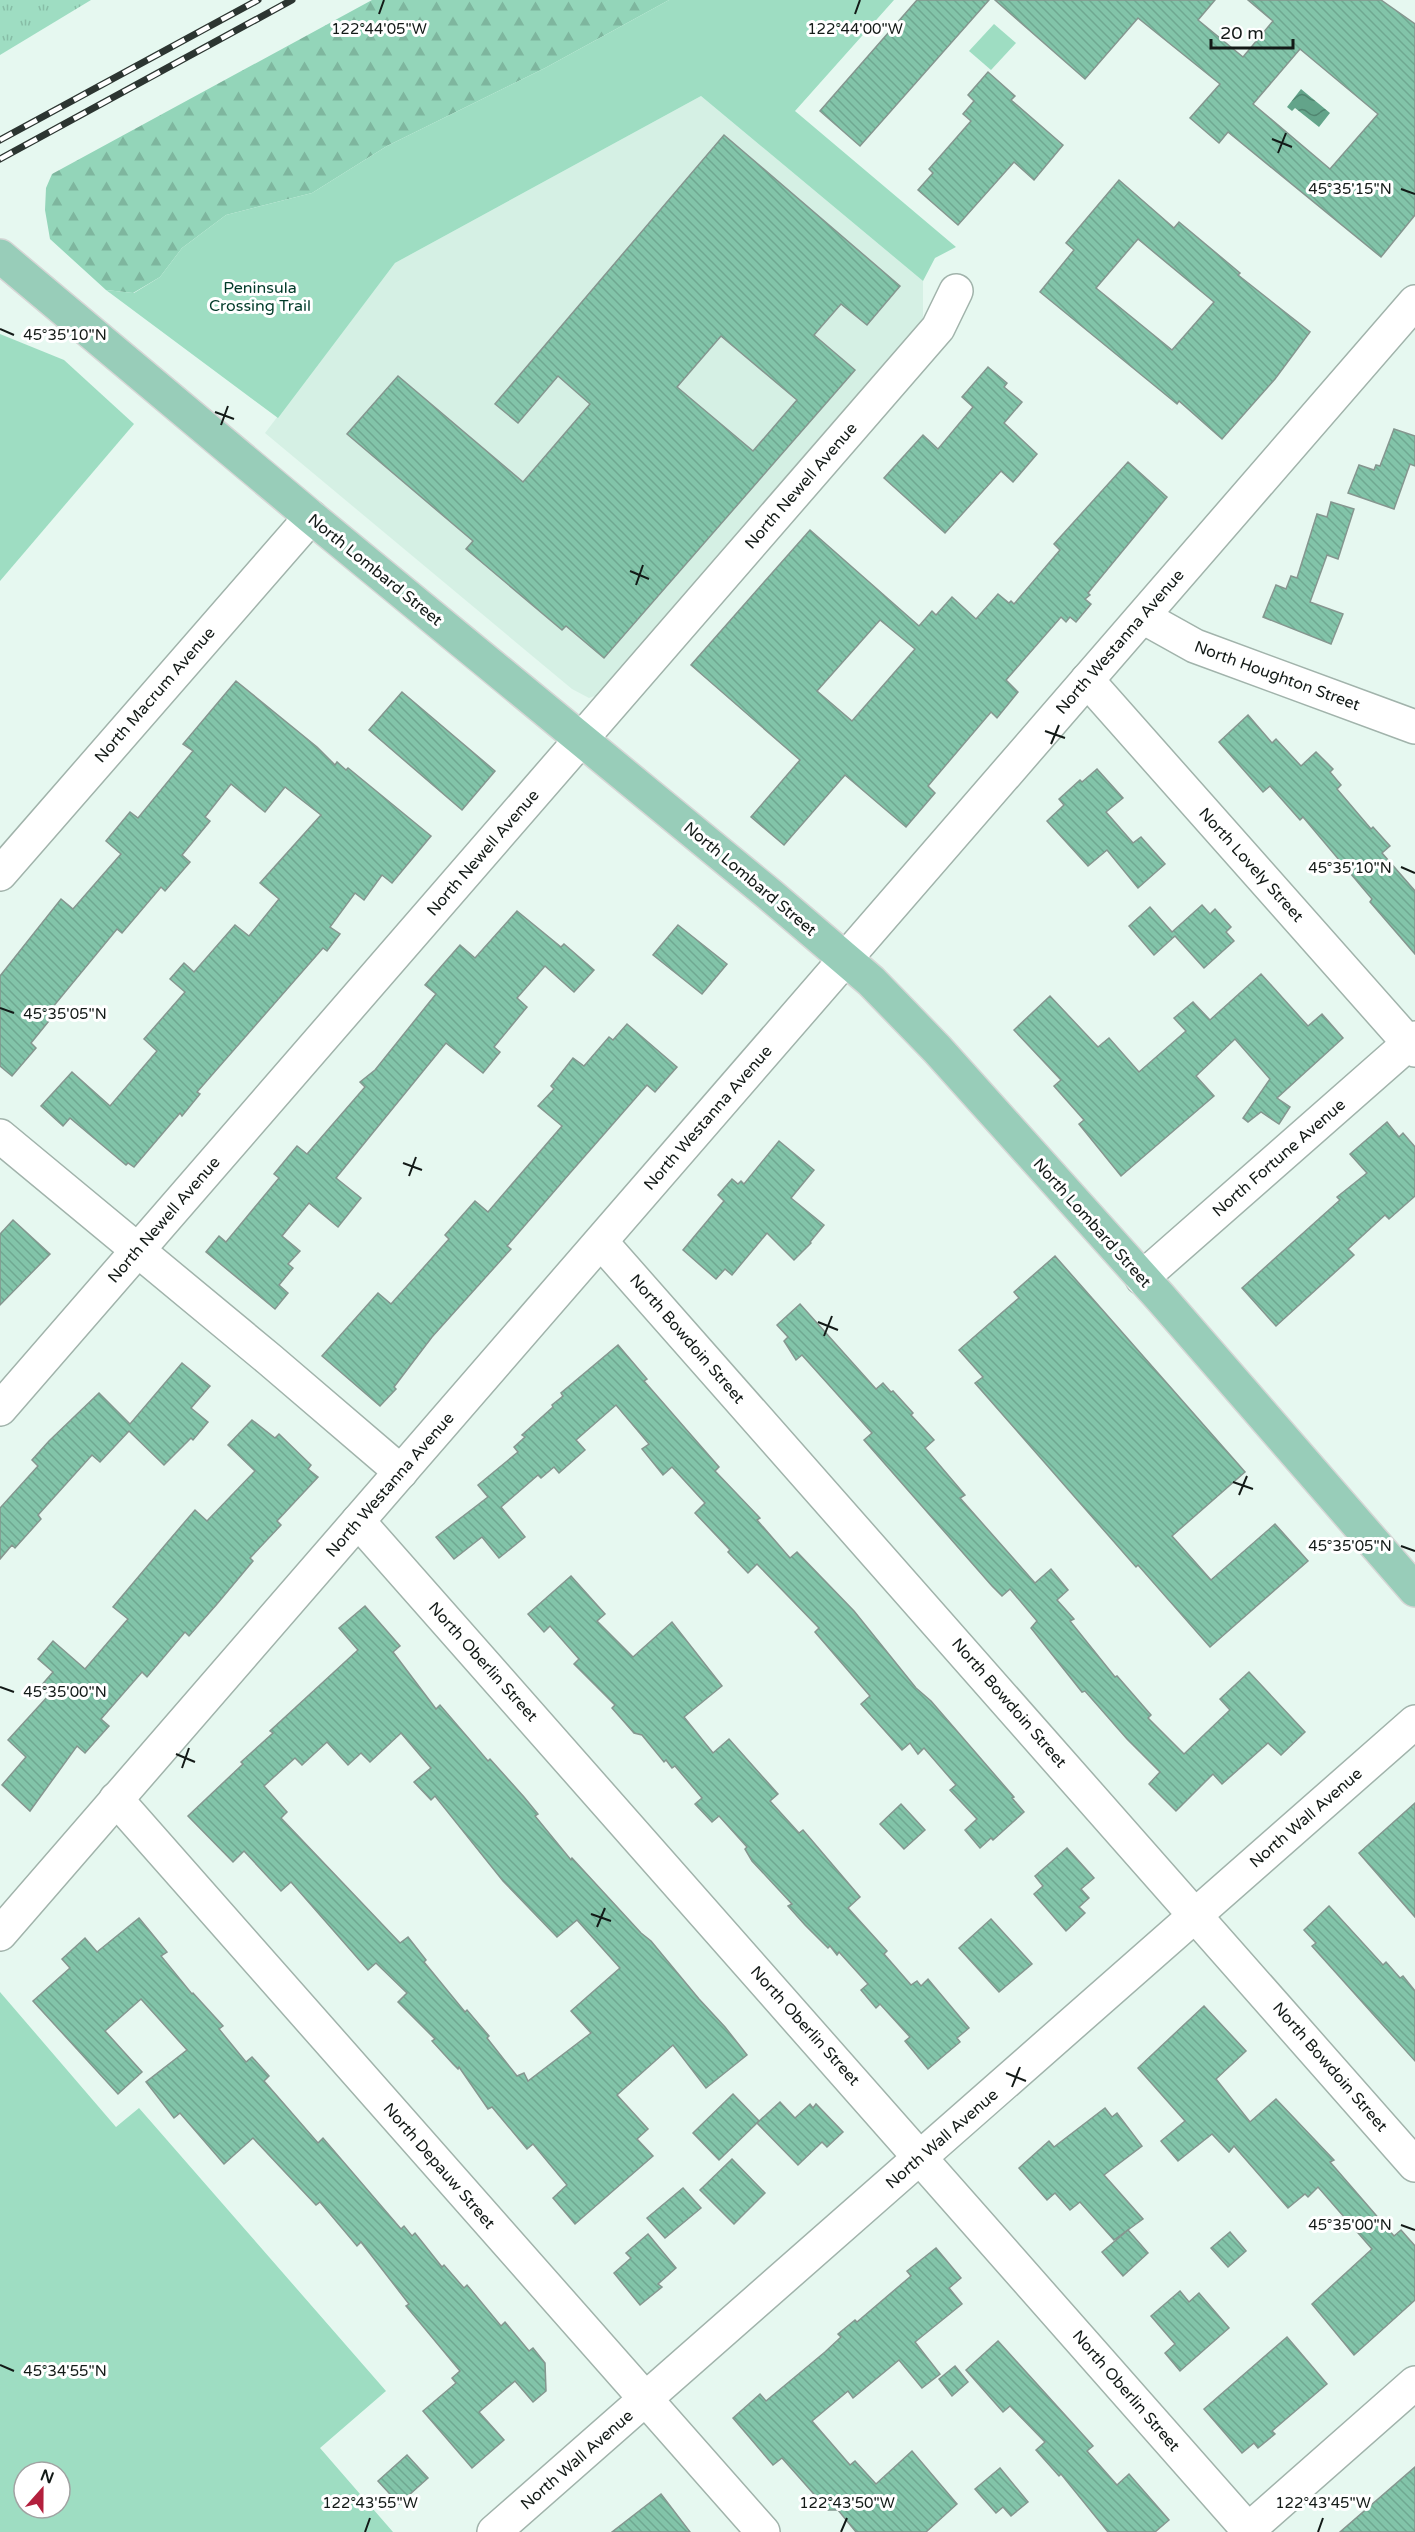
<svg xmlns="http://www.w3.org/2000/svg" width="1415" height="2532" font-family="'Varela Round',sans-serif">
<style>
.built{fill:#d5f0e4}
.grass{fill:url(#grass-tufts)}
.forest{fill:url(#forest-firs)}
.park{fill:#9eddc2;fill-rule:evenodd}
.water{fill:url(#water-waves)}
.building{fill:url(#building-back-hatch);stroke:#85968f;stroke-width:1.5;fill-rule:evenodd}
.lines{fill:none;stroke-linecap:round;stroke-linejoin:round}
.minor-casing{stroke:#a1b3ab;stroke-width:36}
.major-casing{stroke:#d5d6d5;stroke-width:36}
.minor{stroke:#fff;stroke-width:33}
.major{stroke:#98cdb9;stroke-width:33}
.rail-casing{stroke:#2c3531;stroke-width:7}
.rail{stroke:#fff;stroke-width:4.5;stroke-dasharray:14;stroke-linecap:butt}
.ticks{fill:none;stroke:#131a17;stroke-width:2}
.labels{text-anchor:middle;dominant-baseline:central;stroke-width:6;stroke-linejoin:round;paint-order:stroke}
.park-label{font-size:16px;fill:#003a28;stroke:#fff}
.street-label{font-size:16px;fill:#131a17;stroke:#fff}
.ticks-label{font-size:15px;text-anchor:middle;fill:#131a17;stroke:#fff;stroke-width:6;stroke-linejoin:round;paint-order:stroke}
</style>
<defs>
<pattern id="grass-tufts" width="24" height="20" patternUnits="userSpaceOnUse" patternTransform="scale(1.5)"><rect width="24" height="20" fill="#9eddc2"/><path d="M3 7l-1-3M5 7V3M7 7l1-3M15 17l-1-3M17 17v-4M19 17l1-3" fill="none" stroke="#87bda6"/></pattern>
<pattern id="forest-firs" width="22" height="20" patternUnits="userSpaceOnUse" patternTransform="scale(1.5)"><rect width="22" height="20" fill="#93d5b9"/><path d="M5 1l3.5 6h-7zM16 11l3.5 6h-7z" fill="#7eb69e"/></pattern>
<pattern id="water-waves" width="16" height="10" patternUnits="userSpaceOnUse" patternTransform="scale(1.5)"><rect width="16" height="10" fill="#63a48a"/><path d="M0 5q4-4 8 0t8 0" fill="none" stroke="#508570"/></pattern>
<pattern id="building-back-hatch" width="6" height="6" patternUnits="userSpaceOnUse" patternTransform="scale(1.5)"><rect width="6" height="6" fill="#82c4a9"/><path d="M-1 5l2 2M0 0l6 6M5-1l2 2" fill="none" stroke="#6fa891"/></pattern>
</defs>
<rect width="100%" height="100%" fill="#e6f8f0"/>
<!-- built -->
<polygon class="built" points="701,96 923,281 923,321 603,693 589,698 572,689 265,433 395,263"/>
<!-- grass -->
<polygon class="grass" points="0,0 91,0 0,55"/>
<!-- forest -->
<polygon class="forest" points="372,0 669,0 545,68 387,146 312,193 226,215 182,248 160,277 133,293 106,290 50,239 45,210 46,188 52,174"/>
<!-- park -->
<g class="park">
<polygon points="669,0 894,0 795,111 956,247 935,258 923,281 701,96 395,263 278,418 106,290 134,293 160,277 182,248 226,215 312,193 387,146 545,68"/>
<polygon points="994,24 1016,43 991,70 969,51"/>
<polygon points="0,334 64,360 134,424 0,581"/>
<path d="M 0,1992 L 116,2127 L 139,2108 L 386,2391 L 320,2448 L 393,2532 L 0,2532 ZM 24,2472 L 60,2472 L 60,2508 L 24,2508 Z"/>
</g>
<!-- water -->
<polygon class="water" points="1301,89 1330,113 1319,127 1295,108 1292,111 1287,107"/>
<!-- building -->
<g class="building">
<polygon points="917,0 989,0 860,146 820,111"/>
<path d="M 995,0 L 1215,0 L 1198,20 L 1243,57 L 1273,21 L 1248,0 L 1381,0 L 1415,24 L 1415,215 L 1381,257 L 1228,132 L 1219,143 L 1190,118 L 1220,84 L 1138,18 L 1085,79 ZM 1300,49 L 1378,114 L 1330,169 L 1253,104 Z"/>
<polygon points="988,72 1015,96 1011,100 1063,145 1034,180 1014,162 958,225 918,190 933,173 929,169 971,121 963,114 974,101 968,95"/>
<path d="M 724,135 L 900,286 L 867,325 L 841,304 L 814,335 L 855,370 L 604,658 L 566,626 L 562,630 L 466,549 L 473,541 L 347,434 L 398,376 L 523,482 L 590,404 L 558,376 L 518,423 L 495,404 ZM 721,336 L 797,400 L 753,451 L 677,387 Z"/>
<path d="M 1119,180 L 1174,228 L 1179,222 L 1240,273 L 1238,275 L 1310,332 L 1275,379 L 1222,439 L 1179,401 L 1177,404 L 1040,292 L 1074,250 L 1066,243 ZM 1138,239 L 1214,302 L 1172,350 L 1096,288 Z"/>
<polygon points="988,367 1007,383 1004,387 1022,402 1004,423 1037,454 1013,482 1001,471 945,533 884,478 923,435 938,449 973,407 962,397"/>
<polygon points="1394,429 1415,436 1415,466 1410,464 1394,509 1348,493 1359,465 1374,470 1376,465 1380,466"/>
<path d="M 1128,462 L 1167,497 L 1088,593 L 1090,595 L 1085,599 L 1091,604 L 1076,622 L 1070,617 L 1066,622 L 1061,617 L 1006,680 L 1018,692 L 997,718 L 991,712 L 928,786 L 935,793 L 906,827 L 845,775 L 784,845 L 751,817 L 800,760 L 691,665 L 810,530 L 919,626 L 932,611 L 936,615 L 952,597 L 976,619 L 998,594 L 1009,603 L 1011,601 L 1014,604 L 1060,550 L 1054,544 ZM 880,620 L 915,649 L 852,721 L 817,691 Z"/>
<polygon points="1331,502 1354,509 1338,559 1327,555 1310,602 1343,614 1331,644 1263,617 1276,585 1286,589 1291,576 1297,578 1317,514 1327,517"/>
<polygon points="236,681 317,747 335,765 337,762 346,770 348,768 431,836 392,883 382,875 364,900 355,893 330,927 340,934 327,951 323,948 197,1092 200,1094 182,1116 180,1113 134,1167 128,1163 126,1165 70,1118 63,1126 41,1106 72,1072 110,1106 157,1051 144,1039 185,992 170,979 184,963 194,972 235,925 249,936 279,899 260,883 321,815 285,787 265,812 231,784 205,817 210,821 182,855 190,862 165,891 161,887 122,933 117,929 52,1008 57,1011 31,1043 36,1048 12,1076 0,1066 0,976 61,899 73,909 121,854 106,841 130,812 138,818 193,751 183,744"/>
<polygon points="402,692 495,771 462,810 369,730"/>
<polygon points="1248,715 1272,743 1276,739 1301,766 1316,752 1333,769 1330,772 1341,785 1337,789 1371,829 1373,827 1390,846 1382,853 1415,891 1415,954 1370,902 1372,899 1303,817 1300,820 1270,786 1263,792 1219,742"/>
<polygon points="1097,769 1123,798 1106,812 1133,843 1141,837 1165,864 1138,888 1107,850 1088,866 1047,821 1064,805 1059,799 1080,780 1082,782"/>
<polygon points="1202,905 1210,914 1215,909 1231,927 1226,932 1234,941 1204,968 1175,936 1154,955 1129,926 1150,907 1172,932"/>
<polygon points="517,911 561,947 564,944 594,970 574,992 545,966 517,998 527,1007 494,1047 500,1052 483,1073 446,1043 336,1178 361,1198 338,1227 309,1203 282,1236 300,1251 288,1264 293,1268 279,1285 288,1293 275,1309 206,1252 219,1236 226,1242 279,1178 274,1174 297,1146 307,1154 365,1087 360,1082 375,1070 436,994 425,985 460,945 475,958"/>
<polygon points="678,925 727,964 702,994 653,955"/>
<polygon points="1261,974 1308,1026 1322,1014 1343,1038 1277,1098 1290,1107 1279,1124 1261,1112 1248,1122 1243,1118 1270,1079 1235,1039 1196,1076 1214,1096 1121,1176 1079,1124 1084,1120 1054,1086 1061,1080 1014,1030 1050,996 1098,1047 1109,1038 1139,1072 1186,1031 1174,1018 1193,1002 1210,1020"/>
<polygon points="627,1024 677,1067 655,1092 647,1085 570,1173 507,1246 511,1249 432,1337 394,1387 396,1389 380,1406 322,1356 378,1293 391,1304 449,1239 445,1235 475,1201 488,1212 562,1126 538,1106 554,1089 551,1086 573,1058 584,1066 609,1037 613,1040"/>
<polygon points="1387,1122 1399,1137 1403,1133 1415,1147 1415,1196 1389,1219 1385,1215 1348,1249 1354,1255 1276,1326 1242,1288 1340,1200 1337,1197 1367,1173 1350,1154"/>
<polygon points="779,1141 814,1170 791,1198 824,1225 810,1242 811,1243 794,1260 767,1233 732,1275 725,1269 716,1279 683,1250 724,1201 718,1195 732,1179 738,1184 741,1181 744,1184"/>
<polygon points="13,1220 50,1254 0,1305 0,1234"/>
<polygon points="1055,1256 1245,1472 1172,1536 1211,1580 1275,1524 1308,1561 1210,1647 1138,1565 1136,1567 975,1383 983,1377 959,1350 1019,1298 1014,1292"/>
<polygon points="800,1304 876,1389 883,1383 891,1392 893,1391 913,1413 911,1415 934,1440 925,1448 965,1495 960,1498 1035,1583 1051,1569 1068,1590 1057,1600 1074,1619 1070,1621 1115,1677 1117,1676 1151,1715 1148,1718 1184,1754 1230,1710 1220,1699 1249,1672 1305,1732 1281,1755 1268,1743 1222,1784 1213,1774 1176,1811 1149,1784 1160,1772 1127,1739 1085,1691 1082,1692 1031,1628 1037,1621 1010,1589 1002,1596 992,1586 864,1440 872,1433 802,1355 796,1360 784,1341 788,1337 777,1325"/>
<polygon points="618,1345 647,1379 644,1381 719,1467 715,1471 760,1518 757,1520 790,1558 797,1552 854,1611 916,1688 931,1701 1014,1797 1012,1798 1024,1812 993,1840 991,1838 980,1848 965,1830 977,1819 950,1790 956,1785 924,1748 918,1754 910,1743 902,1750 861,1704 870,1696 815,1632 819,1628 757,1564 748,1573 728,1552 730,1550 695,1513 705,1503 672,1467 663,1475 642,1449 649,1444 616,1405 576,1440 585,1450 559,1473 554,1467 541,1478 538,1475 501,1507 525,1537 499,1558 482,1537 454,1559 436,1537 488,1497 478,1485 518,1452 514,1447 525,1437 522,1435 553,1407 552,1405 563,1396 561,1393"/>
<polygon points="182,1363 210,1386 191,1408 208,1422 193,1440 191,1438 164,1465 129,1431 100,1462 92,1455 38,1515 41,1519 15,1548 12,1545 0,1559 0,1508 38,1466 32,1460 49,1441 99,1393 130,1424"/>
<polygon points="252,1420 275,1438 279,1434 311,1465 308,1469 318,1477 277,1521 281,1525 250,1558 253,1561 217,1604 189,1636 185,1632 147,1677 142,1672 101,1719 109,1726 85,1753 77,1746 30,1811 2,1785 26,1757 8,1740 49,1695 40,1687 53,1672 38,1659 53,1641 85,1669 128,1619 113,1607 166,1544 195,1510 207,1521 255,1471 228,1445"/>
<polygon points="571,1576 605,1614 597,1621 633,1657 672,1622 722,1686 684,1717 713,1753 729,1739 778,1794 770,1801 799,1833 803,1830 860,1897 848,1908 887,1951 884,1954 911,1985 917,1981 921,1986 928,1979 969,2028 957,2038 960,2042 928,2069 905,2041 910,2037 880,2004 876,2008 861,1990 868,1984 839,1952 837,1955 830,1946 828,1948 805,1925 788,1906 792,1904 752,1861 745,1849 747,1847 719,1816 712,1822 695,1804 702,1798 675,1766 672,1768 666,1760 664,1762 642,1735 634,1733 612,1708 615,1705 574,1664 579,1659 550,1626 544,1632 528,1614"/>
<path d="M 365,1606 L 400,1646 L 393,1652 L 436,1709 L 440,1705 L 488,1761 L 490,1759 L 524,1797 L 538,1814 L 535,1816 L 571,1860 L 572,1858 L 641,1933 L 651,1941 L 699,1999 L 725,2027 L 747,2055 L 706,2088 L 673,2045 L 617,2095 L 648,2129 L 637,2139 L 653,2156 L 575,2224 L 553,2198 L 567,2185 L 533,2144 L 527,2149 L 492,2107 L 488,2109 L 459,2067 L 458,2069 L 453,2064 L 432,2041 L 435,2039 L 398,2002 L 407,1993 L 376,1963 L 368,1970 L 291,1882 L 281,1891 L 244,1851 L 233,1862 L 188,1816 L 243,1764 L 241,1762 L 273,1733 L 270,1731 L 358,1650 L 339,1628 ZM 401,1733 L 431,1768 L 414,1782 L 431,1800 L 435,1796 L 503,1881 L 557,1937 L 577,1920 L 620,1968 L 571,2011 L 591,2033 L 528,2081 L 524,2073 L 517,2076 L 487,2038 L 489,2036 L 467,2010 L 465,2012 L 424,1962 L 426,1960 L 408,1937 L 400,1943 L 281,1818 L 287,1812 L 264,1786 L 295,1758 L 302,1765 L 327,1742 L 348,1765 L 361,1753 L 370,1762 Z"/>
<polygon points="1415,1803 1415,1917 1359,1853"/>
<polygon points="901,1804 925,1830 904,1849 880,1824"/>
<polygon points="1067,1848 1094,1878 1081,1889 1089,1898 1079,1907 1085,1913 1066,1931 1034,1894 1043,1886 1035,1876"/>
<polygon points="1329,1906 1383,1965 1386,1962 1400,1978 1403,1976 1415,1991 1415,2061 1312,1946 1316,1943 1304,1930"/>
<polygon points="139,1918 167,1952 161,1956 192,1994 193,1993 223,2026 219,2029 246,2062 252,2057 269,2076 264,2081 318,2143 323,2138 401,2229 404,2226 412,2236 415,2233 442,2267 444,2265 464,2288 467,2285 501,2326 505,2322 529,2351 533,2348 545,2363 546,2391 533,2402 515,2381 479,2412 504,2440 472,2468 423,2411 456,2383 452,2378 460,2371 406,2306 409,2304 361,2242 357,2246 320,2202 316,2205 253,2138 224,2164 180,2113 174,2118 146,2082 187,2050 141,1999 105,2031 142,2072 118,2094 33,2001 70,1968 62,1959 85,1938 97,1952"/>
<polygon points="991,1919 1032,1964 999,1992 959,1948"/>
<polygon points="1204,2006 1246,2051 1216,2079 1250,2122 1276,2099 1334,2160 1330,2162 1394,2236 1401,2230 1415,2246 1415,2300 1354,2355 1312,2304 1372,2249 1318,2187 1308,2197 1305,2194 1288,2208 1234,2146 1229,2152 1212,2134 1178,2161 1161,2141 1185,2121 1138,2068"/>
<polygon points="733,2094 759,2121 719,2160 693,2133"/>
<polygon points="780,2102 795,2118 810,2104 813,2108 816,2104 843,2132 827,2147 822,2142 798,2165 757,2123"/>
<polygon points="1105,2108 1112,2117 1117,2113 1142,2146 1104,2175 1143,2219 1114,2240 1080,2202 1070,2210 1055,2193 1047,2200 1019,2168 1049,2141 1054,2147"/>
<polygon points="732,2159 765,2193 734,2224 700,2190"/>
<polygon points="683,2188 701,2208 665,2238 647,2218"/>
<polygon points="1128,2230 1148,2253 1123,2276 1102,2252"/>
<polygon points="1230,2232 1246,2251 1228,2267 1211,2248"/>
<polygon points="648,2234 676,2268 658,2284 662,2287 640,2305 614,2273 631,2258 626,2253"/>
<polygon points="936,2248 961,2278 949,2288 962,2304 915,2342 940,2374 922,2388 899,2360 853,2398 848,2391 812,2421 850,2465 855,2461 876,2484 912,2451 957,2504 926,2532 856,2532 838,2510 828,2510 782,2458 773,2465 733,2418 760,2394 766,2401 825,2352 841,2337 838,2334 855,2320 857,2322 911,2276 907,2271"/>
<polygon points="1180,2291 1189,2302 1199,2293 1229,2328 1180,2371 1165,2353 1175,2344 1151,2316"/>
<polygon points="1287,2337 1327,2384 1272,2431 1275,2434 1258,2448 1254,2443 1242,2453 1204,2409"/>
<polygon points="998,2341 1093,2446 1087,2451 1117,2485 1129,2474 1169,2520 1155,2532 1108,2532 1061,2474 1059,2476 1036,2450 1045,2442 1010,2406 1003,2412 966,2370"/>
<polygon points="955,2366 968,2382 952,2396 939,2379"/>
<polygon points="407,2455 428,2478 399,2504 378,2481"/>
<polygon points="1415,2467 1415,2532 1340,2532"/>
<polygon points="1000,2468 1028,2502 1011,2516 1003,2507 996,2513 975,2489"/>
<polygon points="661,2494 690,2532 612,2532"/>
</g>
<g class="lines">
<defs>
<g id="minor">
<polyline points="1143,617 1195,646 1415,727"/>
<polyline points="1087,680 1415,1050"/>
<polyline points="0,874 311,517"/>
<polyline points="0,1136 269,1359 401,1472"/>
<polyline points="601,1242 1415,2165"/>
<polyline points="1142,1278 1415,1038"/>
<polyline points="0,1409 938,328 956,291"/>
<polyline points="358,1521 1250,2532"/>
<polyline points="116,1799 763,2532"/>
<polyline points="0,1934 1415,302"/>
<polyline points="494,2532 1415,1722"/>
<polyline points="1246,2532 1415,2383"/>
</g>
<polyline id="major" points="0,256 311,517 769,894 871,981 937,1049 1160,1297 1415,1590"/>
</defs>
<!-- minor casing -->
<use href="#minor" class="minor-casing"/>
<!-- major casing -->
<use href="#major" class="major-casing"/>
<!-- minor -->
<use href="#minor" class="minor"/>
<!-- major -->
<use href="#major" class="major"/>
<defs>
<g id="rail">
<polyline points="0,140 258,0"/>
<polyline points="0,159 292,0"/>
</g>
</defs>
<!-- rail casing -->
<use href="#rail" class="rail-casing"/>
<!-- rail -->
<use href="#rail" class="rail"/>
</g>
<!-- ticks -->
<path class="ticks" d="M 379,14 L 384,0M 855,14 L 860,0M 1272,139 L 1292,147M 1278,153 L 1286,133M 1401,189 L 1415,194M 0,329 L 14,335M 215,412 L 234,419M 221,425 L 228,406M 630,571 L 649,579M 636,585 L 643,565M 1045,731 L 1065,738M 1051,744 L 1059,725M 1401,867 L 1415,873M 0,1008 L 14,1013M 403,1163 L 422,1170M 409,1176 L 416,1157M 818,1322 L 838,1330M 824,1336 L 832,1316M 1233,1482 L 1253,1489M 1239,1495 L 1247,1476M 1401,1546 L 1415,1551M 0,1687 L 14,1692M 176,1754 L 195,1762M 182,1768 L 189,1748M 591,1914 L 611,1921M 597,1927 L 605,1908M 1006,2073 L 1026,2081M 1012,2087 L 1020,2067M 1401,2225 L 1415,2230M 0,2365 L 14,2371M 365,2532 L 370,2518M 841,2532 L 847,2518M 1318,2532 L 1323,2518"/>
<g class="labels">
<!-- park labels -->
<g class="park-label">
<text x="260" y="288">Peninsula<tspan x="260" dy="18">Crossing Trail</tspan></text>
</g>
<!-- street labels -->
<g class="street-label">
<text transform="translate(801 486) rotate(-49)">North Newell Avenue</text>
<text transform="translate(375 570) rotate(39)">North Lombard Street</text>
<text transform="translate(1120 642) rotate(-49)">North Westanna Avenue</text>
<text transform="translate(1277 676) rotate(20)">North Houghton Street</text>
<text transform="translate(155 695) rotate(-49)">North Macrum Avenue</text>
<text transform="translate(483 853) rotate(-49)">North Newell Avenue</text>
<text transform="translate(1251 865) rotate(48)">North Lovely Street</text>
<text transform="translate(750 879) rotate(40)">North Lombard Street</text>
<text transform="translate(708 1118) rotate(-49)">North Westanna Avenue</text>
<text transform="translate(1279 1158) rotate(-41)">North Fortune Avenue</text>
<text transform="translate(164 1220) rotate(-49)">North Newell Avenue</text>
<text transform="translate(1092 1223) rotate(48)">North Lombard Street</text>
<text transform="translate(687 1339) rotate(49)">North Bowdoin Street</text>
<text transform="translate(390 1485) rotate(-49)">North Westanna Avenue</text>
<text transform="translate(483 1662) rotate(48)">North Oberlin Street</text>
<text transform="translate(1009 1703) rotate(49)">North Bowdoin Street</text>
<text transform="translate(1306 1818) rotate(-41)">North Wall Avenue</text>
<text transform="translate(805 2026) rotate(48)">North Oberlin Street</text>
<text transform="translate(1330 2067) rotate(49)">North Bowdoin Street</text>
<text transform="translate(942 2139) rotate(-41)">North Wall Avenue</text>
<text transform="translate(439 2166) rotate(49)">North Depauw Street</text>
<text transform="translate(1126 2391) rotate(49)">North Oberlin Street</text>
<text transform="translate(577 2460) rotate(-41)">North Wall Avenue</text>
</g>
</g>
<g class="ticks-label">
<text x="379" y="34">122°44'05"W</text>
<text x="855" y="34">122°44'00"W</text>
<text x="1350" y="194">45°35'15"N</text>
<text x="65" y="340">45°35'10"N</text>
<text x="1350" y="873">45°35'10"N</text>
<text x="65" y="1019">45°35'05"N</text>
<text x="1350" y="1551">45°35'05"N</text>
<text x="65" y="1697">45°35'00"N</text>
<text x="1350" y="2230">45°35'00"N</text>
<text x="65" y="2376">45°34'55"N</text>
<text x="370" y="2508">122°43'55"W</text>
<text x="847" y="2508">122°43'50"W</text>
<text x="1323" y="2508">122°43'45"W</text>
</g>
<!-- north arrow -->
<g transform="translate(42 2490) rotate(21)"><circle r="28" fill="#ffffff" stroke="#a1a3a2" stroke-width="1.5"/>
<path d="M0-4.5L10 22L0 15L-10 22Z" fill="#b3203d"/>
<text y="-9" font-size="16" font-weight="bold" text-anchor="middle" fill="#131a17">N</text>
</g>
<!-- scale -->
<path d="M1211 39v9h82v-9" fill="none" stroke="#131a17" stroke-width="3"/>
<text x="1220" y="39" font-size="18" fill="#131a17" stroke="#ffffff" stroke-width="4.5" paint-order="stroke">20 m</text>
</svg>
